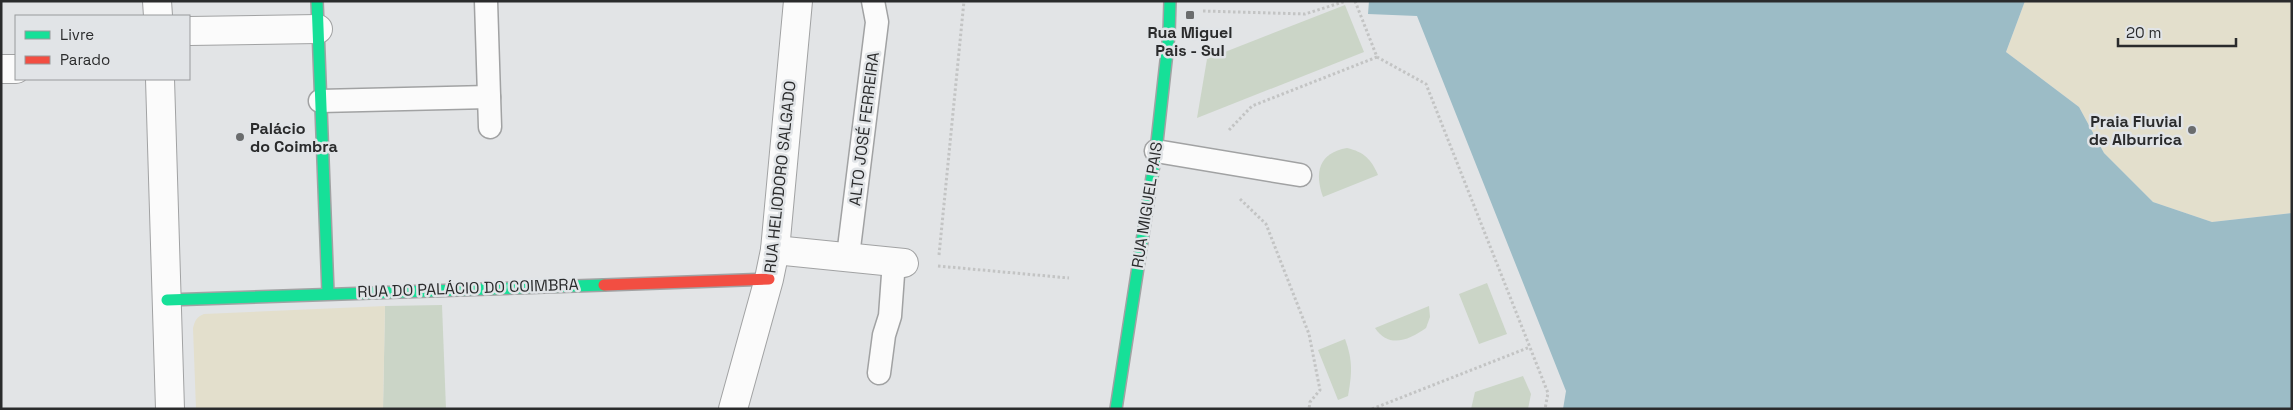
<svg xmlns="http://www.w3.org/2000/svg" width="2293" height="410" font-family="'Space Grotesk',sans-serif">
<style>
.green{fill:#cbd5c7}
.sand{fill:#e3dfcc}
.water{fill:#9cbcc6}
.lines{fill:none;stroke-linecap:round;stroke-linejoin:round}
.lane-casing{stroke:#a1a2a3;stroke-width:25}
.street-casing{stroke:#a1a2a3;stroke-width:30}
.fast-casing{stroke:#a1a2a3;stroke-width:14}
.jam-casing{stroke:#a1a2a3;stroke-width:14}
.path{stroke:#c3c4c4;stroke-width:3;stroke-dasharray:2.5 2.5;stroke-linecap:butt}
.lane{stroke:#fbfbfb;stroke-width:22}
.street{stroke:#fbfbfb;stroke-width:28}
.fast{stroke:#16e098;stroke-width:11}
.jam{stroke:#f24e42;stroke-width:11}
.poi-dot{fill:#6a6c6d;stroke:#e1e4e7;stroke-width:2}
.labels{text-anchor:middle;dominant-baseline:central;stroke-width:5;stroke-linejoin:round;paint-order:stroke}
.poi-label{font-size:16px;font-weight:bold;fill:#2a2b2c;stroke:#e1e4e7}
.street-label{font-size:16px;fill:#2a2b2c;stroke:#e1e4e7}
</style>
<rect width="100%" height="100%" fill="#e2e4e6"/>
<!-- green -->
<g class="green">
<polygon points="1345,5 1364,52 1197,118 1207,59"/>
<path d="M 1347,148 C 1364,152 1371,159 1378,175 L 1323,197 C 1314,172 1319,153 1347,148 Z"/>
<polygon points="1487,283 1507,334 1479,344 1459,294"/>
<polygon points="442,305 446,409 383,409 385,306"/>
<path d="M 1429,306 L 1430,317 L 1426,328 C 1409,340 1389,349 1375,328 Z"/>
<path d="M 1345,339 C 1353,361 1352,373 1348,396 L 1338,400 L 1318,350 Z"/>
<polygon points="1523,376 1531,394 1528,409 1471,409 1475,392"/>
</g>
<!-- sand -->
<g class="sand">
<polygon points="2025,1 2292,1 2292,213 2212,222 2153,202 2104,153 2079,107 2006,52"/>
<path d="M 385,306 L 383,409 L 196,409 L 193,328 C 195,321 196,317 204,314 Z"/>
</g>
<!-- water -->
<polygon class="water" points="1369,1 2025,1 2006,52 2079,107 2104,153 2153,202 2212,222 2292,213 2292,409 1563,409 1566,391 1417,16 1368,14"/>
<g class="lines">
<defs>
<g id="lane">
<polyline points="486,1 490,127"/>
<polyline points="320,101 489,97"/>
<polyline points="1156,151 1300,175"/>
<polyline points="848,256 877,22 873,1"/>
<polyline points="879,373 884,335 890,316 894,261"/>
</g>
<g id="street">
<polyline points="157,1 158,16"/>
<polyline points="189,31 318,29"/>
<polyline points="1,69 16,69"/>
<polyline points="160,79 170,409"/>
<polyline points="775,250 904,263"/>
<polyline points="733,409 769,279 775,250 798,1"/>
</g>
<g id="fast">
<polyline points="317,1 328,293"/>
<polyline points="167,300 604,285"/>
<polyline points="1116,409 1156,151 1169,34 1170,1"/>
</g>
<polyline id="jam" points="604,285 769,279"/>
</defs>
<!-- lane casing -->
<use href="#lane" class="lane-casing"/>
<!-- street casing -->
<use href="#street" class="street-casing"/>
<!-- fast casing -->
<use href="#fast" class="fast-casing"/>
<!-- jam casing -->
<use href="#jam" class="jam-casing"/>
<!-- path -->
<g class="path">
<polyline points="1355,1 1377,57 1426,84 1548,393 1545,409"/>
<polyline points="1203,11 1305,14 1346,1"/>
<polyline points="1229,130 1252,106 1377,57"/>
<polyline points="1240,199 1266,224 1309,334 1320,390 1310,402 1309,409"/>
<polyline points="939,255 964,1"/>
<polyline points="938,266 1069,278"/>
<polyline points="1372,409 1530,347"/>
</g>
<!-- lane -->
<use href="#lane" class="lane"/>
<!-- street -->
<use href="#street" class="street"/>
<!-- fast -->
<use href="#fast" class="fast"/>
<!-- jam -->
<use href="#jam" class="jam"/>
</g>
<!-- markers -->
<g class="poi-dot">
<rect x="1185" y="10" width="10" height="10" rx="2.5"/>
<circle cx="2192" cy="130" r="5"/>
<circle cx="240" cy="137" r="5"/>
</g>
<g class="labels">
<!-- poi labels -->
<g class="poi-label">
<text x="1190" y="32">Rua Miguel<tspan x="1190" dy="18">Pais - Sul</tspan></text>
<text x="2182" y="121" text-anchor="end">Praia Fluvial<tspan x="2182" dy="18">de Alburrica</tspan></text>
<text x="250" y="128" text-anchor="start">Palácio<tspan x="250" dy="18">do Coimbra</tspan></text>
</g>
<!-- street labels -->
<g class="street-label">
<text transform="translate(864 129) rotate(-83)">ALTO JOSÉ FERREIRA</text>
<text transform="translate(780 177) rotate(-84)">RUA HELIODORO SALGADO</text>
<text transform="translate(1147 205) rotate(-81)">RUA MIGUEL PAIS</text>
<text transform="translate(468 288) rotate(-2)">RUA DO PALÁCIO DO COIMBRA</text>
</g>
</g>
<!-- border -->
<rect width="2293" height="410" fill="none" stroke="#2a2b2c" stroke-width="5"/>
<!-- legend -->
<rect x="15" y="15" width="175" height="65" fill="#e1e4e7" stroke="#989a9c"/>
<rect x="25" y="31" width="25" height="8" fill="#16e098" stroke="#989a9c"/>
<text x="60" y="40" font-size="15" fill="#2a2b2c">Livre</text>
<rect x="25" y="56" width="25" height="8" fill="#f24e42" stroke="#989a9c"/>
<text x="60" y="65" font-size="15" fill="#2a2b2c">Parado</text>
<!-- scale -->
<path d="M2118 38v8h118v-8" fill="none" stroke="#2a2b2c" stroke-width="2.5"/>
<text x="2126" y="38" font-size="15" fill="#2a2b2c" stroke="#e1e4e7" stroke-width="4" paint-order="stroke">20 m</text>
</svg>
